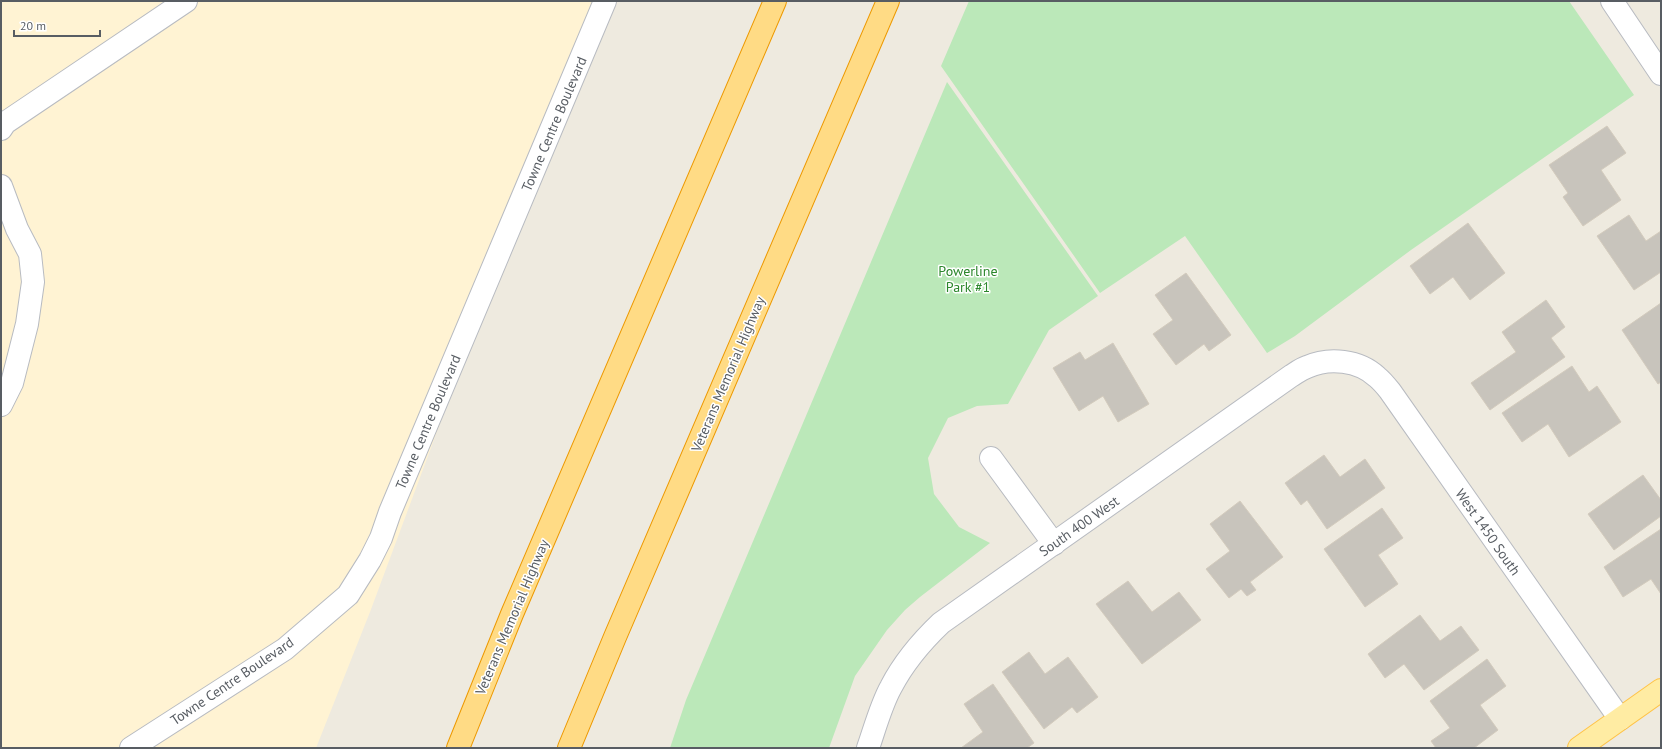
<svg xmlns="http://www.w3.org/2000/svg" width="1662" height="749" font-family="'PT Sans',sans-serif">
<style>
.commercial{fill:#fff3d3}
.green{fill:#bbe8b9}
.building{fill:#c8c4bc;stroke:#d3cbbd}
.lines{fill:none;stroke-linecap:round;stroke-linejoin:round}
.minor-casing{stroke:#b8bbc1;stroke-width:24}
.major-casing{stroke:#ffc347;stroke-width:24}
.highway-casing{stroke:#ed9900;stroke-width:24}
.minor{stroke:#fff;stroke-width:22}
.major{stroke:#ffeca3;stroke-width:22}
.highway{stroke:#ffdb85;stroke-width:22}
.labels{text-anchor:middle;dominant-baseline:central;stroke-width:3;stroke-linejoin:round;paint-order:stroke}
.street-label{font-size:14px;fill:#585d63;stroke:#fff}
.park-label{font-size:14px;fill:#2c872c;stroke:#fff}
</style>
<rect width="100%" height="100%" fill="#eeeadf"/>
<!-- commercial -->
<polygon class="commercial" points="1,1 597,1 370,612 316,748 1,748"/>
<!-- green -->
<g class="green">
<polygon points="969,1 1569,1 1634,95 1411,250 1295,336 1267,353 1185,236 1100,293 941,66"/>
<polygon points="947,82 1098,296 1049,330 1008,404 977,406 948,418 928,458 934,494 959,527 990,543 920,597 905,610 887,630 855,676 829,748 670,748 686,700"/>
</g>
<!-- building -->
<g class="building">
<polygon points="1607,126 1626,153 1601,170 1621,200 1583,226 1563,197 1568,193 1549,165"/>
<polygon points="1629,215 1646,241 1661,231 1661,272 1634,290 1597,236"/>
<polygon points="1468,223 1505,273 1470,300 1453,277 1430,294 1410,266"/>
<polygon points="1186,273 1231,335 1209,351 1204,344 1176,365 1153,334 1173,320 1155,295"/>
<polygon points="1546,300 1565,327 1551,338 1565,357 1490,410 1471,383 1516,352 1502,332"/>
<polygon points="1661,303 1661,382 1658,384 1622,330"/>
<polygon points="1113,343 1149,404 1118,422 1103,396 1079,411 1053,368 1080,352 1085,360"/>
<polygon points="1572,366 1589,392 1597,386 1621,422 1569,457 1548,424 1522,442 1502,413"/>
<polygon points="1324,455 1340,477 1365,459 1385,488 1327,529 1307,500 1301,505 1285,483"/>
<polygon points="1643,475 1661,500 1661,516 1614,550 1588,514"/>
<polygon points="1240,501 1283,557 1250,582 1256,590 1247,596 1241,589 1229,598 1206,569 1230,551 1210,524"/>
<polygon points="1382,508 1403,538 1378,555 1398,584 1365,607 1324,549"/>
<polygon points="1661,529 1661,594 1651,579 1623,597 1604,567"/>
<polygon points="1128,581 1152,612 1179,592 1201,620 1142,664 1096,604"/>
<polygon points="1420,615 1440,641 1461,626 1479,650 1424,690 1404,664 1385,678 1368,654"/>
<polygon points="1029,652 1045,674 1068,657 1098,697 1077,713 1072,707 1044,729 1002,672"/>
<polygon points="1487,659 1506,686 1480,705 1498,730 1474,748 1436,748 1431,741 1450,728 1430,701"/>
<polygon points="993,684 1034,743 1027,748 961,748 983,732 964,704"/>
</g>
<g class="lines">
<defs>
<g id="minor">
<polyline points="1612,1 1661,74"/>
<polyline points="1,129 5,123 186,1"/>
<polyline points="1,186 17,229 30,254 33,282 27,324 12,383 1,405"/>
<polyline points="991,458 1054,544"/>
<polyline points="131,748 285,649 348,595 370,560 381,538 390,512 605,1"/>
<path d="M 868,748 C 875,728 881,705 891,687 C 904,662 921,642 941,623 L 1291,376 C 1296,373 1301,369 1307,367 C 1329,357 1359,360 1377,377 C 1382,381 1386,386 1390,391 L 1620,719"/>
</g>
<polyline id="major" points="1579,748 1661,690"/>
<g id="highway">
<polyline points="458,748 512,614 775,1"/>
<polyline points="569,748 615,637 888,1"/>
</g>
</defs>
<!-- minor casing -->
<use href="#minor" class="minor-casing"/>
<!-- major casing -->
<use href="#major" class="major-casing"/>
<!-- highway casing -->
<use href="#highway" class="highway-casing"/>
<!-- minor -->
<use href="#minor" class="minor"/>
<!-- major -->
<use href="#major" class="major"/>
<!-- highway -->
<use href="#highway" class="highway"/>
</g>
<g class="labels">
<!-- street labels -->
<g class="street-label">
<text transform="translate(554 124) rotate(-67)">Towne Centre Boulevard</text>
<text transform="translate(728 374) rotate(-67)">Veterans Memorial Highway</text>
<text transform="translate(428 422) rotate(-67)">Towne Centre Boulevard</text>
<text transform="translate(1079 526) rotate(-35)">South 400 West</text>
<text transform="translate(1488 532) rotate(55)">West 1450 South</text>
<text transform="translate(512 617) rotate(-67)">Veterans Memorial Highway</text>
<text transform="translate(232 681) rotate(-34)">Towne Centre Boulevard</text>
</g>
<!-- park labels -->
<g class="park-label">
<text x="968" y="271">Powerline<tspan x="968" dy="16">Park #1</tspan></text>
</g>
</g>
<!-- border -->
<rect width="1662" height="749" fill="none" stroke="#585d63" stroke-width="4"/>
<!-- scale -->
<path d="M14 30v6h86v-6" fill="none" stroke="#585d63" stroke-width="2"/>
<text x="20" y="30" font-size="12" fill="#585d63" stroke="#ffffff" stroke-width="3" paint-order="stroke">20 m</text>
</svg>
